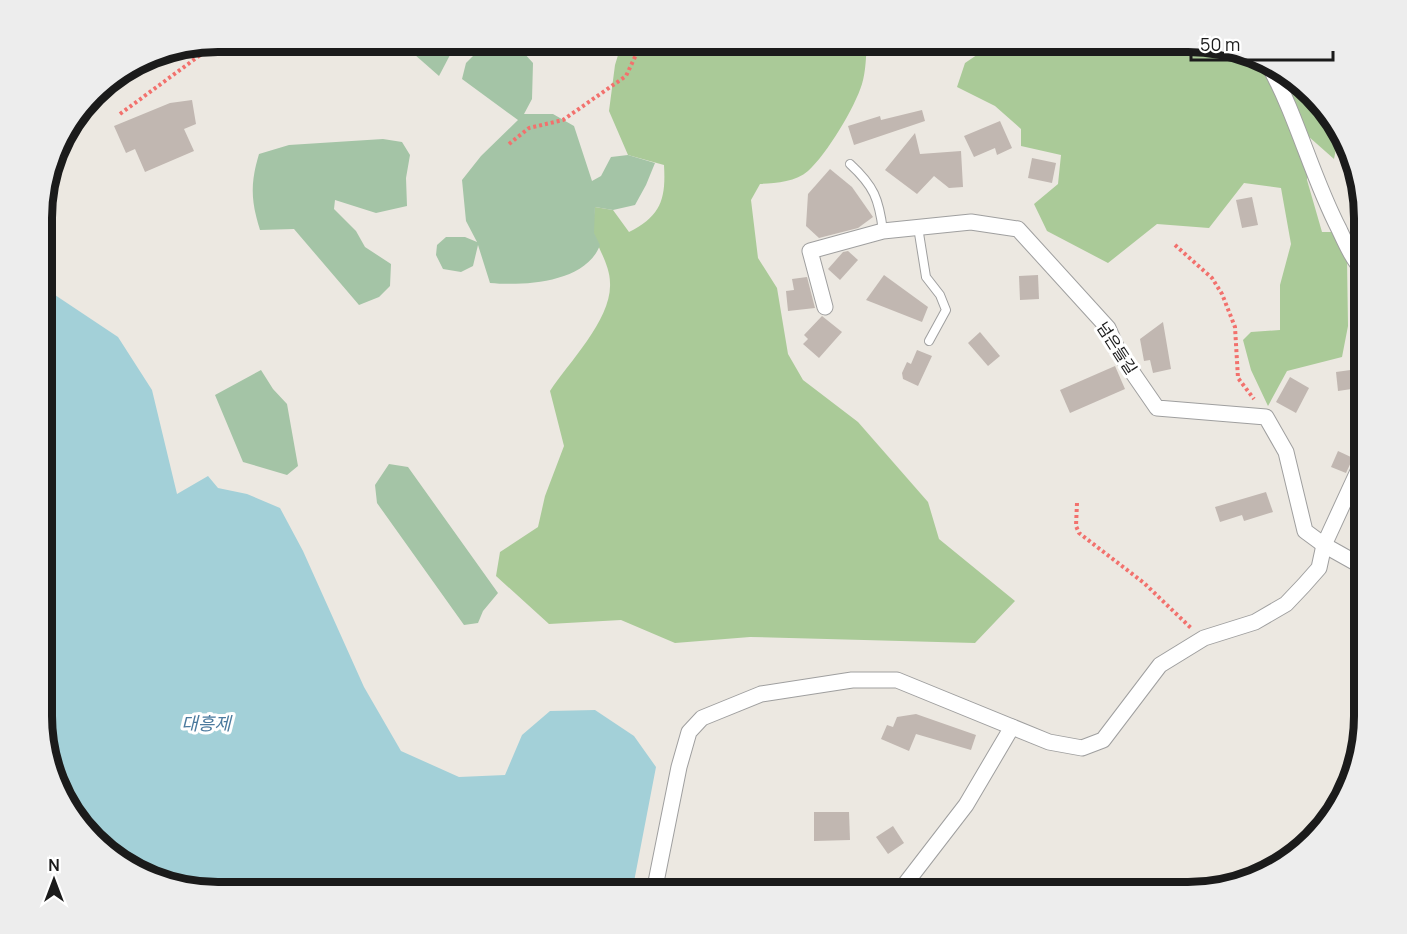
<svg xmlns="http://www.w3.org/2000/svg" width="1407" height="934" font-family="Manrope,'Noto Sans KR',sans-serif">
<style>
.forest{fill:#aaca98}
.cemetery{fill:#a4c4a6}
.water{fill:#a3d0d8}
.building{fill:#c1b7b1}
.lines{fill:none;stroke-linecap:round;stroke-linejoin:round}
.service-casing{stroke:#9f9f9f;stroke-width:10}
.minor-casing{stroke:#9f9f9f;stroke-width:17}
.path{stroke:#f2716d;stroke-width:4;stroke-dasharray:3 3;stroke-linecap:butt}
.service{stroke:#fff;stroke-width:8}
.minor{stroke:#fff;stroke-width:15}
.labels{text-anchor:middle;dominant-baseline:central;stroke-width:6;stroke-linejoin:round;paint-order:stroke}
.street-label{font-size:16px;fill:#1b1b1b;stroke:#fff}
.water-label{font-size:18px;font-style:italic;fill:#4b7a9e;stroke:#fff}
.rim{fill:none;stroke:#1b1b1b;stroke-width:8}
</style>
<rect width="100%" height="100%" fill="#ece8e1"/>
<!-- forest -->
<g class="forest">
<path d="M 622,42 L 867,42 C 866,55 866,71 862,84 C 855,107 827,154 808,171 C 796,182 775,183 760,184 L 751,200 L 758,258 L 777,288 L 788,354 L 803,380 L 858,422 L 928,502 L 939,539 L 1015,601 L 975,643 L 750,637 L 675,643 L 621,620 L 549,624 L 496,576 L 500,552 L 538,527 L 545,496 L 564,446 L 550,391 C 569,362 612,319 610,283 C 610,266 599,250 594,235 C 592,227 594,215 595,207 L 613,210 L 629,232 C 661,216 666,199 664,165 L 628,155 L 609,111 L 615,65 Z"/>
<polygon points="996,42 1189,42 1245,51 1287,72 1340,129 1334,159 1308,136 1307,180 1322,232 1334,232 1347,258 1348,326 1342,357 1287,371 1268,406 1251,370 1243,340 1251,332 1280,330 1280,285 1291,244 1281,188 1244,183 1209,228 1157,224 1108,263 1047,231 1034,204 1058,184 1061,155 1021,146 1021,129 995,106 957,87 965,63"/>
</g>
<!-- cemetery -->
<g class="cemetery">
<polygon points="408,42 452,42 450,55 439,76 406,47"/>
<path d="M 487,42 L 514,42 L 533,63 L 532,99 L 524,114 L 553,114 L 574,126 L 592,181 L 601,176 L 611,157 L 628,155 L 655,163 L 646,185 L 635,205 L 613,210 L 595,207 L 594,233 L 600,245 C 586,283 524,286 490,283 L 478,245 L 473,266 L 461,272 L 443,269 L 436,255 L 437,245 L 446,237 L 465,237 L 477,242 L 466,221 L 462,180 L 481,156 L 518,120 L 462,79 L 466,63 Z"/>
<path d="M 383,139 L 402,142 L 410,155 L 406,178 L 407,206 L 376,213 L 335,200 L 334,209 L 356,231 L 365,247 L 391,264 L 390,286 L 379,297 L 359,305 L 294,229 L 260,230 C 251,201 250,184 259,154 L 289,145 Z"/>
<polygon points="261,370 273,389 287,404 298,466 287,475 243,462 215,395"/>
<polygon points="389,464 408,467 498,593 483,611 478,623 464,625 377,503 375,485"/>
</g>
<!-- water -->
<polygon class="water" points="43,287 118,337 152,390 177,494 208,476 218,488 247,494 280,508 303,551 364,687 401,751 459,777 505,775 522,735 550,711 595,710 634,736 656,767 632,892 218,892 162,883 120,862 66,804 43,738"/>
<!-- building -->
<g class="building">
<polygon points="192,100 196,124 184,129 194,151 145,172 135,149 126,153 114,126 170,103"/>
<polygon points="922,110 925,121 854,145 848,126 880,116 881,120"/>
<polygon points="1000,121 1012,148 997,155 995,148 974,157 964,136"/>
<polygon points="915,133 920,154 961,151 963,187 949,188 934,176 917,194 885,170"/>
<polygon points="1032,158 1056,163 1052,183 1028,178"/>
<polygon points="830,169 852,187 873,217 858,228 819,238 806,226 808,194"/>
<polygon points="1252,197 1258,225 1242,228 1236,200"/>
<polygon points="848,251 858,260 840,280 828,269 843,252"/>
<polygon points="884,275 928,307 922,322 866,300"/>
<polygon points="1038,275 1039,299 1020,300 1019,276"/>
<polygon points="807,277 815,308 788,311 786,291 794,290 792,279"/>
<polygon points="822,316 842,332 819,358 803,344 808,339 804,335"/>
<polygon points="1163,322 1171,369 1153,373 1150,360 1144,361 1140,339"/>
<polygon points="980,332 1000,356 988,366 968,343"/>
<polygon points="917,350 932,356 918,386 903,379 902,373 907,362 911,364"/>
<polygon points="1115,366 1125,389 1070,413 1060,390"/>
<polygon points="1365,368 1365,387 1338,391 1336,372"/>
<polygon points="1290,377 1309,388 1296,413 1276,402"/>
<polygon points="1338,451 1353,458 1346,473 1331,467"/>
<polygon points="1266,492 1273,512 1244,521 1242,515 1220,522 1215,507"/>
<polygon points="916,714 976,735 971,750 916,734 909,751 881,739 887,725 893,727 897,717"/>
<polygon points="814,812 849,812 850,840 814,841"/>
<polygon points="893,826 904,843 888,854 876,837"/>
</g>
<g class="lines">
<defs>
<g id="service">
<path d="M 850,164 C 874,186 879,199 883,231"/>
<polyline points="918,227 926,277 940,295 946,310 929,341"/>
<polyline points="1356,263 1365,252"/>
</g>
<g id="minor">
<path d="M 1267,62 C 1297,115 1311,175 1339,229 C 1346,244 1353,260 1365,273"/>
<polyline points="825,307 810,251 883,231 971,222 1018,229 1108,328 1119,353 1157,408 1266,417 1286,452 1305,531 1324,545 1365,568"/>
<polyline points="654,892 679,767 689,732 702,718 761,694 852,680 897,680 1049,742 1082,748 1103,740 1160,665 1204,638 1255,622 1286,604 1304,585 1319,568 1324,545 1365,456"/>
<polyline points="899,892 966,805 1012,727"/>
</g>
</defs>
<!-- service casing -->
<use href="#service" class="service-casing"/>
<!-- minor casing -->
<use href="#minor" class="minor-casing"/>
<!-- path -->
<g class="path">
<polyline points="120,114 218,42"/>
<polyline points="509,144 529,128 563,120 626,76 642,42"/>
<polyline points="1175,245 1212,278 1222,294 1235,327 1238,378 1254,399"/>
<polyline points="1077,503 1076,526 1079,533 1144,583 1191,628"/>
</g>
<!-- service -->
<use href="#service" class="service"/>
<!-- minor -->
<use href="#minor" class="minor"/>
</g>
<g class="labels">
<!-- street labels -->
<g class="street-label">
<text transform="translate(1117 348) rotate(57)">넘은들길</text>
</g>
<!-- water labels -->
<g class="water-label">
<text x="206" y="723">대흥제</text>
</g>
</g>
<!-- crop -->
<path d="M0 0H1407V934H0ZM218 52H1188A166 166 0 0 1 1354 218V716A166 166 0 0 1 1188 882H218A166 166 0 0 1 52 716V218A166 166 0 0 1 218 52Z" fill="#ededed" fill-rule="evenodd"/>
<path class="rim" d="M218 52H1188A166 166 0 0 1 1354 218V716A166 166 0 0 1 1188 882H218A166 166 0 0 1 52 716V218A166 166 0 0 1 218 52Z"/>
<!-- north arrow -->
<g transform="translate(54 880)" stroke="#ffffff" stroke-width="4.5" paint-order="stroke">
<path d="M0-4.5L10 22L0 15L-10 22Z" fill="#1b1b1b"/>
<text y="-9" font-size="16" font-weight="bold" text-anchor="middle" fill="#1b1b1b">N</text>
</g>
<!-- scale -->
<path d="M1191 51v9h142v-9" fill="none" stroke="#1b1b1b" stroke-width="3"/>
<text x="1200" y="51" font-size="18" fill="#1b1b1b" stroke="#ffffff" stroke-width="4.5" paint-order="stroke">50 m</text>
</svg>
